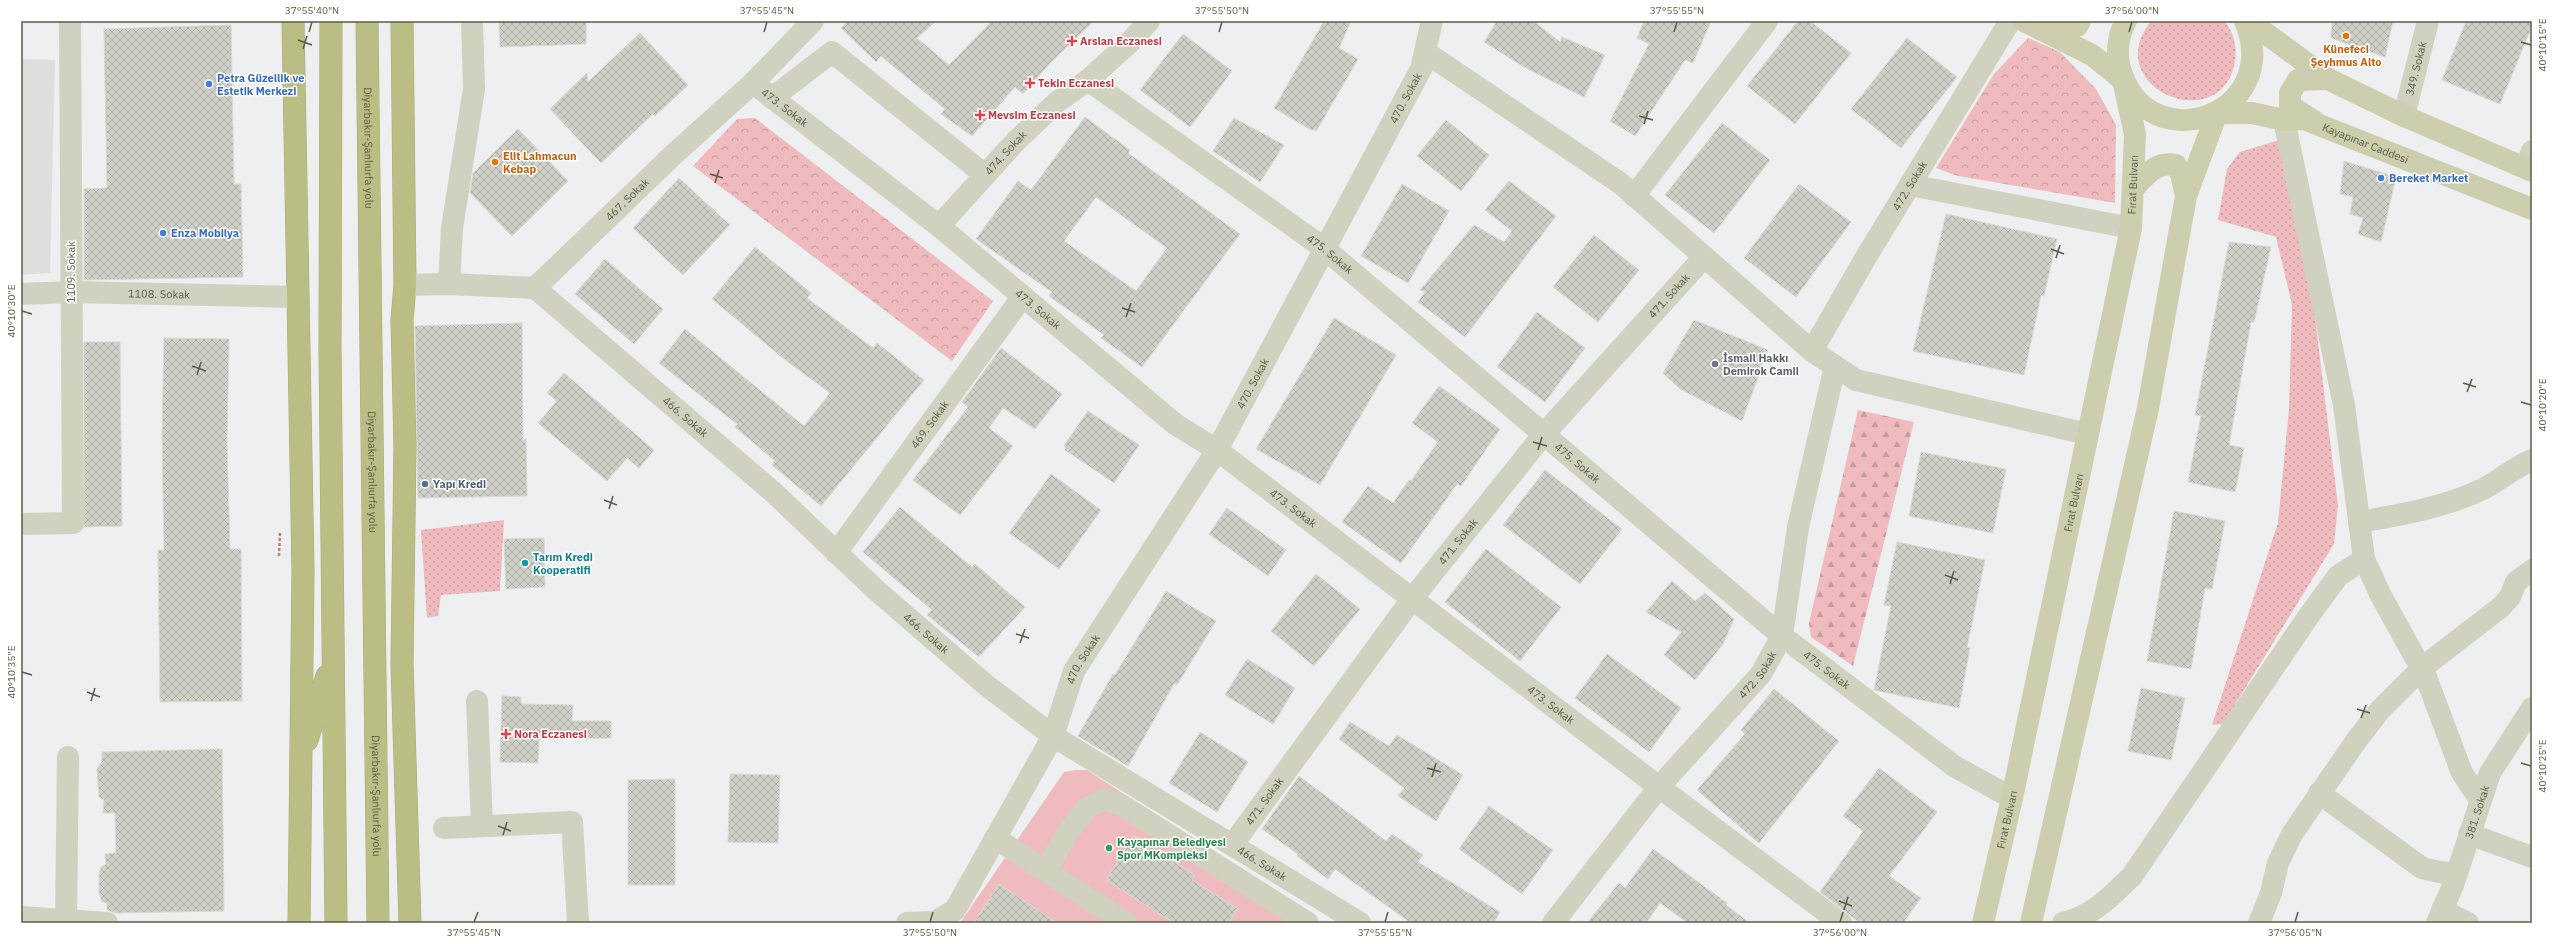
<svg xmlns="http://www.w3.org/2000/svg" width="2553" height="944" font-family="'IBM Plex Sans',sans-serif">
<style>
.education{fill:#dddfdf}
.grass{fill:url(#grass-dots)}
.forest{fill:url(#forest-firs)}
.park{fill:url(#park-crowns)}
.garden{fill:#f0bbbe}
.building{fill:url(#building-cross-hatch);stroke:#d8dad2;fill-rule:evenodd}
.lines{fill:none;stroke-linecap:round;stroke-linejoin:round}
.highway-casing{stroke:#a6aa6f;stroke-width:23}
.path{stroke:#ce7772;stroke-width:2.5;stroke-dasharray:3 2;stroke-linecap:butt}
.minor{stroke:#d0d1be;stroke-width:22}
.major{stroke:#cccead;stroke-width:22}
.highway{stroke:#bbbe84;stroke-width:22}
.ticks{fill:none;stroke:#5b5c46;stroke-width:1.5}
.food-dot{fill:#e8710a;stroke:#fff;stroke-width:1.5}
.health-dot{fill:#e0444e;stroke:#fff;stroke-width:1.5}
.shop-dot{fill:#3f7fe0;stroke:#fff;stroke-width:1.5}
.worship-dot{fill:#6b7280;stroke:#fff;stroke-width:1.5}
.service-dot{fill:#5c6f8a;stroke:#fff;stroke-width:1.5}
.culture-dot{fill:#0f9aa8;stroke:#fff;stroke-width:1.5}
.leisure-dot{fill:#2e9e5b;stroke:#fff;stroke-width:1.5}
.labels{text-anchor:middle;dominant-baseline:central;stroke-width:3;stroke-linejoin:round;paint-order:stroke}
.health-label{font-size:11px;font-weight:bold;fill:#be3a42;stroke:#fff;text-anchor:start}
.food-label{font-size:11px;font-weight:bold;fill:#c56008;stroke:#fff}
.street-label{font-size:11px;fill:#5b5c46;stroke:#fff}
.shop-label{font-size:11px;font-weight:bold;fill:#366cbe;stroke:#fff;text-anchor:start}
.worship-label{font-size:11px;font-weight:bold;fill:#5b616d;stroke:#fff;text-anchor:start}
.service-label{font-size:11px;font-weight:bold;fill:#4e5e75;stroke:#fff;text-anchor:start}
.culture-label{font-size:11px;font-weight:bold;fill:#0d838f;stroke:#fff;text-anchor:start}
.leisure-label{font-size:11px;font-weight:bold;fill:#27864d;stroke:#fff;text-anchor:start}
.neatline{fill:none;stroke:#5b5c46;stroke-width:1.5}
.ticks-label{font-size:10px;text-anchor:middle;fill:#5b5c46}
</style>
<defs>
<pattern id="grass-dots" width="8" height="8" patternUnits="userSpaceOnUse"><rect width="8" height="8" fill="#f0bbbe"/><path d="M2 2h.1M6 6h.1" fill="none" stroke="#c59b9c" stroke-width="1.8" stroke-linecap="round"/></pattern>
<pattern id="forest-firs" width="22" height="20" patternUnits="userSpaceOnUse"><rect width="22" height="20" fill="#f0bbbe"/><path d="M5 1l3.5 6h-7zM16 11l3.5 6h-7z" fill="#c59b9c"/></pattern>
<pattern id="park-crowns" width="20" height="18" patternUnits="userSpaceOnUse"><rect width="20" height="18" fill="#f0bbbe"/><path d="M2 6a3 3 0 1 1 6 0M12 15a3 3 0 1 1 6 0" fill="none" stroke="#c59b9c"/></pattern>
<pattern id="building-cross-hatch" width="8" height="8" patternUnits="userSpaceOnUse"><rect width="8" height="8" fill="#cfd1c8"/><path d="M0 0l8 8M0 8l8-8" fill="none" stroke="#abada4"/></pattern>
</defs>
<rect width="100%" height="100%" fill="#eeeff1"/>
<!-- education -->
<polygon class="education" points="21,59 55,60 50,273 21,275"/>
<!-- grass -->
<g class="grass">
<path d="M 2151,21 L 2224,21 C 2234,31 2237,48 2235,61 C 2222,139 2098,88 2151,21 Z"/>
<polygon points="2279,140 2314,309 2338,506 2334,544 2223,724 2212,725 2278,523 2289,409 2292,305 2276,237 2218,220 2227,169 2240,152"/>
<polygon points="504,520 500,591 441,595 438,616 427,618 421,530"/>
</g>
<!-- forest -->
<polygon class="forest" points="1858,410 1914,422 1853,666 1811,637 1809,623"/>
<!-- park -->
<g class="park">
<polygon points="2028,38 2060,52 2096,89 2116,125 2115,203 1958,176 1936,168 1994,74"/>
<polygon points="755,118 993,301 952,361 693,166 737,119"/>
</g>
<!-- garden -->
<polygon class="garden" points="1076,770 1087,770 1322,923 960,923 1064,772"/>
<!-- building -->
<g class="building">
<polygon points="499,21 586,21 586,44 500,47"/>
<polygon points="848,21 936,21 917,38 949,65 992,21 1094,21 1050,63 1023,94 1015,87 972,136 941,114 945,109 881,56 876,62 841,28"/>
<polygon points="1324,21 1351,21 1339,48 1358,59 1317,130 1311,130 1274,108"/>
<polygon points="1497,21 1533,21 1560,42 1562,37 1605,55 1584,97 1524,67 1484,42"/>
<polygon points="1644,21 1711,21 1693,63 1685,60 1635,136 1610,121 1649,44 1637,38"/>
<polygon points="1798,21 1810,21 1851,53 1795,124 1747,86"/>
<polygon points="2332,21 2393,21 2385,57 2331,38"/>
<polygon points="2466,21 2532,21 2532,26 2500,104 2442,80"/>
<polygon points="231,25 234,184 241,184 243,277 84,280 84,189 107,188 104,29"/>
<polygon points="640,33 688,85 655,116 653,114 601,163 550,109 587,73 588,82"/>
<polygon points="1183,34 1232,71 1190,127 1140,90"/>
<polygon points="1907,38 1957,77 1901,148 1851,109"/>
<path d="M 1085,117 L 1130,150 L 1128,153 L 1240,234 L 1142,367 L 1101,338 L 1104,335 L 1049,296 L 1052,292 L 976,239 L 1018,181 L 1031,190 ZM 1096,197 L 1167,248 L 1136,291 L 1064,241 Z"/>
<polygon points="1234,118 1284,145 1260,182 1213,151"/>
<polygon points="1446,120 1489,155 1461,191 1417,156"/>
<polygon points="1722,123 1770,160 1714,233 1665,195"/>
<polygon points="518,129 568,181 512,236 470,193 473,173"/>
<polygon points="2344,161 2396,177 2381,242 2358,234 2363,218 2350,214 2353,197 2340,194"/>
<polygon points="679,178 730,225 683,275 633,228"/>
<polygon points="1509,181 1556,216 1465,337 1418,302 1425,292 1420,290 1474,225 1504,242 1512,231 1485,210"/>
<polygon points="1402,184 1449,211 1408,283 1361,256"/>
<polygon points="1799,184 1851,222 1796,297 1744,258"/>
<polygon points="1946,214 2057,239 2044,296 2041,295 2024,375 1913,351"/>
<polygon points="1594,235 1639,270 1598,322 1553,287"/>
<polygon points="2229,242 2271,247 2254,322 2251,322 2229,445 2244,448 2235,492 2188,482 2201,416 2195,415"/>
<polygon points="755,247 811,293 807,298 873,348 877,343 924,380 821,506 772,465 775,461 735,427 737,424 659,363 685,329 804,426 830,393 784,359 712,299"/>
<polygon points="605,259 663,309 634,344 575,294"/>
<polygon points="1537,312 1585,348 1545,402 1497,367"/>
<polygon points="1334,318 1396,355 1320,485 1256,449"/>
<polygon points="1694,320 1768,350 1742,421 1680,389 1663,373"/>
<polygon points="522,323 523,441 526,438 527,496 418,498 415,326"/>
<polygon points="164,338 229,339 227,444 230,549 241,549 242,701 160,702 158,550 164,550 162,435"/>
<polygon points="84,342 120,342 122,526 84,527"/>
<polygon points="1001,348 1062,394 1035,429 1003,408 989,428 1013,446 960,515 913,480 968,407 962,402"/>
<polygon points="564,373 654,450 639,468 627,458 607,481 538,423 557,401 547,393"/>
<polygon points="1439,386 1500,429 1461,486 1457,484 1401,563 1342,522 1368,486 1393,503 1409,480 1411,481 1438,442 1412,423"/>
<polygon points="1088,411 1139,445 1114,483 1065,450 1065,444"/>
<polygon points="1921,452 2006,469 1993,533 1909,516"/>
<polygon points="1545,470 1622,529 1580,584 1503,525"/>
<polygon points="1051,474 1101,510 1059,569 1009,533"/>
<polygon points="900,507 972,567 975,564 1025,607 979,657 927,615 932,610 863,552"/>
<polygon points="1227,508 1286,550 1268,576 1209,534"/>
<polygon points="2174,511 2225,521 2212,589 2205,588 2191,669 2147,661"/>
<polygon points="544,538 545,587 506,589 504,539"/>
<polygon points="1897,542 1985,560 1967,647 1970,648 1959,708 1874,690 1891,606 1884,605"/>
<polygon points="1486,549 1561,607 1520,661 1445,602"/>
<polygon points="1316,574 1360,609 1314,666 1271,631"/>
<polygon points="1672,581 1695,601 1705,593 1734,619 1723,644 1695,680 1664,655 1681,632 1646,612"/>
<polygon points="1166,591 1216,621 1177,685 1174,684 1128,766 1078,736 1113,674 1115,675"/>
<polygon points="1607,654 1681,708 1649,752 1575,698"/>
<polygon points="1247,659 1295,688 1273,724 1225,695"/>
<polygon points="2141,688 2185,698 2171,760 2128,751"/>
<polygon points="1774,689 1839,741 1759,843 1697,790 1745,734 1741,730"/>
<polygon points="502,696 521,697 521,704 573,705 572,721 611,721 611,738 539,739 538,763 500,762"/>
<polygon points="1350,722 1389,746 1397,735 1463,775 1436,821 1398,796 1404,788 1339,739"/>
<polygon points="1200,732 1248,762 1217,812 1169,783"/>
<polygon points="222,749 224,911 115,913 107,910 107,903 102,902 99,893 99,874 101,867 106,864 105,854 116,853 115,813 103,813 104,800 99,797 97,769 102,761 102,752"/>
<polygon points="1879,768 1937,812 1889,876 1921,898 1903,923 1860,923 1820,892 1863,831 1843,816"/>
<polygon points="730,774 780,775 778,843 728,842"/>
<polygon points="1299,776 1386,841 1392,834 1423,855 1418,862 1500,912 1494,923 1411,923 1335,869 1328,879 1297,856 1298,854 1262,829"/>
<polygon points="675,779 675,885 628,885 628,780"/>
<polygon points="1489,806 1553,850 1522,894 1459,849"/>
<polygon points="1134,836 1195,875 1192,880 1238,909 1229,923 1174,923 1106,880"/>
<polygon points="1653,849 1727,903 1726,905 1750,923 1688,923 1660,903 1646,923 1587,923 1619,883 1625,888"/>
<polygon points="999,884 1057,923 974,923"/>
</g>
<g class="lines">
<defs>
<g id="highway">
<polyline points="293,21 303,570 299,923"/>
<polyline points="331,21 330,348 336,923"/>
<path id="s16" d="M 367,21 L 378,923"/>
<polyline points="402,21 405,285 402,320 405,447 402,664 410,923"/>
<polyline points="307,740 327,676"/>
</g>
</defs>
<!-- highway casing -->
<use href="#highway" class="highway-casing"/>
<!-- path -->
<polyline class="path" points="279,556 280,533"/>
<!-- minor -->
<g class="minor">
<polyline points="1425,52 1620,183 1812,351 1856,380 2087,434"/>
<path id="s1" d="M 1088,80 L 1325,249 L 1782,636 L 1954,766 L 2012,798"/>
<path id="s2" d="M 753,83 L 939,226 L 1175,424 L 1217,450 L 1659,787 L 1841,923"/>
<polyline points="772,98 832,52 985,175"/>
<path id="s3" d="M 2404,116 L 2428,21"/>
<polyline points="2284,120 2344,405 2364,559 2381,596 2426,677 2462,773 2480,800"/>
<polyline points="2526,168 2532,151"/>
<polyline points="1910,185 2131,228"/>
<polyline points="1634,196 1767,21"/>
<path id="s4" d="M 939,226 L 1016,141 L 1057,102 L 1088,80 L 1129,43 L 1149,21"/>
<polyline points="449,284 452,228 474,89 472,21"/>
<path id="s5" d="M 405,285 L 449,284 L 535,288 L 672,156 L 753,83 L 813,21"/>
<path id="s6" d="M 535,288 L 772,491 L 876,590 L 986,685 L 1053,736 L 1360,923"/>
<path id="s7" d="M 21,294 L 71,292 L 297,297"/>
<path id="s8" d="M 1812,351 L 1866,257 L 2010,21"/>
<path d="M 2359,522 C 2400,515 2447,507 2485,488 C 2501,479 2515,467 2532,460"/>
<polyline points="21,524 73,523 70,21"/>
<path id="s9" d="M 836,553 L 1023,296"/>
<polyline points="477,701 482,826"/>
<polyline points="2319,793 2422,868 2439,872 2457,873"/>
<polyline points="444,828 572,822 578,923"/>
<polyline points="2469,834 2532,857"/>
<polyline points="995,838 1126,923"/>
<path id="s10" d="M 1233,844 L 1412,599 L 1543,435 L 1704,257"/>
<polyline points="1046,871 1068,832 1087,808 1104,799 1123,806 1308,923"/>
<polyline points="2442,910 2468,923"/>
<polyline points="21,917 107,923"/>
<polyline points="66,920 68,757"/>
<path id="s11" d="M 907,923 L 935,922 L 955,910 L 1053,736 L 1074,671 L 1217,450 L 1421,69 L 1432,21"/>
<path id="s12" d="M 1553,923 L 1659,787 L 1761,674 L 1782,636 L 1798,527 L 1835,366"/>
<path d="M 2063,923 C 2094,915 2109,898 2132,876 L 2308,617 L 2338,576 L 2364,559"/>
<polyline points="2259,923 2271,893 2278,863 2292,834 2356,741 2380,710 2422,668 2501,607 2510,597 2516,582 2532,570"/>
<path id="s13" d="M 2437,923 L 2453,885 L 2490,773 L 2532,708"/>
</g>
<!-- major -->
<g class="major">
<path d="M 2126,21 C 2118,34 2116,54 2120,68 C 2146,163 2285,116 2245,21"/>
<polyline points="2249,21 2328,79 2404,116 2532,171"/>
<polyline points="2043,29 2064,30 2077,26 2080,21"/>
<polyline points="2314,121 2290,106 2290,93 2298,80 2328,79"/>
<path d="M 2133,189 C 2146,175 2156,161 2176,165 L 2181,174 L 2186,196"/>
<path id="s14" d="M 1983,923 L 2012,798 L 2131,228 L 2135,134 L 2123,80 L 2092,55 L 2024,21"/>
<path id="s15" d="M 2031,923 L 2148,408 L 2186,196 L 2217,113 L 2252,113 L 2284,120 L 2304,119 L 2532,209"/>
</g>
<!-- highway -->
<use href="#highway" class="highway"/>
</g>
<!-- ticks -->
<path class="ticks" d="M 309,32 L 312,22M 764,32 L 767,22M 1219,32 L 1222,22M 1674,32 L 1677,22M 2129,32 L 2132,22M 298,40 L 312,45M 2521,42 L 2531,45M 303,49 L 307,36M 1639,116 L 1653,120M 1644,124 L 1648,111M 710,174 L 723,178M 715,183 L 719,170M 2051,249 L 2064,254M 2056,258 L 2060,245M 1122,308 L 1135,312M 22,311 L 32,314M 1126,317 L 1131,303M 192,366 L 206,371M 197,375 L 201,362M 2463,383 L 2476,387M 2467,392 L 2472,379M 2521,402 L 2531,405M 1533,442 L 1547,446M 1538,450 L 1542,437M 604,500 L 617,505M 609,509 L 613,496M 1945,575 L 1958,580M 1950,584 L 1954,571M 1016,634 L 1029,638M 1020,643 L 1025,629M 22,672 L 32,675M 87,692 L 100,697M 91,701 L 95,688M 2357,709 L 2370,713M 2361,718 L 2366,705M 2521,763 L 2531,766M 1427,768 L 1441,772M 1432,777 L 1436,763M 498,826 L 511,831M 503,835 L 507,822M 1839,901 L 1852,906M 1844,910 L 1848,897M 474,922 L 478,912M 930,922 L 933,912M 1385,922 L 1388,912M 1840,922 L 1843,912M 2295,922 L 2298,912"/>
<!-- markers -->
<g class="food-dot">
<circle cx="2346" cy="36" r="4"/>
<circle cx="495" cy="162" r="4"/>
</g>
<g class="health-dot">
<path d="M1070 35h4v4h4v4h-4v4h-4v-4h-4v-4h4z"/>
<path d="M1028 77h4v4h4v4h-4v4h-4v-4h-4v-4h4z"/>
<path d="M978 109h4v4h4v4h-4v4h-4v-4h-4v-4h4z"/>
<path d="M504 728h4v4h4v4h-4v4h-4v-4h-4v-4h4z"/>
</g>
<g class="shop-dot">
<circle cx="209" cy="84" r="4"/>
<circle cx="2381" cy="178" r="4"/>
<circle cx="163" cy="233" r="4"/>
</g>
<circle class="worship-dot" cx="1715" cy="364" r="4"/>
<circle class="service-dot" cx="425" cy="484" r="4"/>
<circle class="culture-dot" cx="525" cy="563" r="4"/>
<circle class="leisure-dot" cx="1109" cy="848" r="4"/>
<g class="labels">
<!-- health labels -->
<g class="health-label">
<text x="1080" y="41">Arslan Eczanesi</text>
<text x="1038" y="83">Tekin Eczanesi</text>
<text x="988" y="115">Mevsim Eczanesi</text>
<text x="514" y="734">Nora Eczanesi</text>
</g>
<!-- food labels -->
<g class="food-label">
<text x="2346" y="49">Künefeci<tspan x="2346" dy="13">Şeyhmus Alto</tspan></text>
<text x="503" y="156" text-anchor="start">Elit Lahmacun<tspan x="503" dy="13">Kebap</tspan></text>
</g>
<!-- street labels -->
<g class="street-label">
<text stroke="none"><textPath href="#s3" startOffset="49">349. Sokak</textPath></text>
<text stroke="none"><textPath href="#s11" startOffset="982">470. Sokak</textPath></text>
<text stroke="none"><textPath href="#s2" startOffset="40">473. Sokak</textPath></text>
<text stroke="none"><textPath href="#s15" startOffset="986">Kayapınar Caddesi</textPath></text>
<text stroke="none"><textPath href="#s16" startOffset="127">Diyarbakır-Şanlıurfa yolu</textPath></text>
<text stroke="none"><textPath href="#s4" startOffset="99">474. Sokak</textPath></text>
<text stroke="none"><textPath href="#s8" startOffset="192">472. Sokak</textPath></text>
<text stroke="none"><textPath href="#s14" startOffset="754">Fırat Bulvarı</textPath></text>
<text stroke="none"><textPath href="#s5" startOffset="258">467. Sokak</textPath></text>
<text stroke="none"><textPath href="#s1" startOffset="298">475. Sokak</textPath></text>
<text transform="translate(71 272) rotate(-90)">1109. Sokak</text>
<text stroke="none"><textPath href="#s7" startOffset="138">1108. Sokak</textPath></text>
<text stroke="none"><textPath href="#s10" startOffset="701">471. Sokak</textPath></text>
<text stroke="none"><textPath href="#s2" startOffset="364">473. Sokak</textPath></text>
<text stroke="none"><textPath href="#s11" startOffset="658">470. Sokak</textPath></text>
<text stroke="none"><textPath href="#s6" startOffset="198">466. Sokak</textPath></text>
<text stroke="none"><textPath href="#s9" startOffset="159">469. Sokak</textPath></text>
<text stroke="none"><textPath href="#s1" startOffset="622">475. Sokak</textPath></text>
<text stroke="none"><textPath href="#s16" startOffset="451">Diyarbakır-Şanlıurfa yolu</textPath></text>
<text stroke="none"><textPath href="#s14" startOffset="430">Fırat Bulvarı</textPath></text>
<text stroke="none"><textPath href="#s2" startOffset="688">473. Sokak</textPath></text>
<text stroke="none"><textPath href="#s10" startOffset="377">471. Sokak</textPath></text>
<text stroke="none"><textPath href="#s6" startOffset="522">466. Sokak</textPath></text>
<text stroke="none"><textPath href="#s11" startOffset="334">470. Sokak</textPath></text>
<text stroke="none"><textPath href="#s1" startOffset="946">475. Sokak</textPath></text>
<text stroke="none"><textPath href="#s12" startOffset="322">472. Sokak</textPath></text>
<text stroke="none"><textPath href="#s2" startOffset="1012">473. Sokak</textPath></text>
<text stroke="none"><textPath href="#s16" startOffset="775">Diyarbakır-Şanlıurfa yolu</textPath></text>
<text stroke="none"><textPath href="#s10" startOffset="53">471. Sokak</textPath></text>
<text stroke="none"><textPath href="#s13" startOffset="118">381. Sokak</textPath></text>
<text stroke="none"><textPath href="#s14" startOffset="106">Fırat Bulvarı</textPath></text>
<text stroke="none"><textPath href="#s6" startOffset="930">466. Sokak</textPath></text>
</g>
<!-- shop labels -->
<g class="shop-label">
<text x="217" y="78">Petra Güzellik ve<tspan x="217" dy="13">Estetik Merkezi</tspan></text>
<text x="2389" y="178">Bereket Market</text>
<text x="171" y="233">Enza Mobilya</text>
</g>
<!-- worship labels -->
<g class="worship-label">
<text x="1723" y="358">İsmail Hakkı<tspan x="1723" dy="13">Demirok Camii</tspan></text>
</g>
<!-- service labels -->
<g class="service-label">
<text x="433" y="484">Yapı Kredi</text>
</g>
<!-- culture labels -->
<g class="culture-label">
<text x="533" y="557">Tarım Kredi<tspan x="533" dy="13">Kooperatifi</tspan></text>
</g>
<!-- leisure labels -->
<g class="leisure-label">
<text x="1117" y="842">Kayapınar Belediyesi<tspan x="1117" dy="13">Spor MKompleksi</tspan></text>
</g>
</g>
<!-- border -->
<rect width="2553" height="944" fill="none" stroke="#ffffff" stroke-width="44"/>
<rect x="22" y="22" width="2509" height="900" class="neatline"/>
<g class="ticks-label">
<text x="312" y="14">37°55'40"N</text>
<text x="767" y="14">37°55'45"N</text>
<text x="1222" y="14">37°55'50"N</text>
<text x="1677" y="14">37°55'55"N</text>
<text x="2132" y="14">37°56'00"N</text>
<text transform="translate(2542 45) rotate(-90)" y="4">40°10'15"E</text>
<text transform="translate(11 311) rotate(-90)" y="4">40°10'30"E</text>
<text transform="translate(2542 405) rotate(-90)" y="4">40°10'20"E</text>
<text transform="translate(11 672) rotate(-90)" y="4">40°10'35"E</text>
<text transform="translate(2542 766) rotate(-90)" y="4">40°10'25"E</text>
<text x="474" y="936">37°55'45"N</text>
<text x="930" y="936">37°55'50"N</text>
<text x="1385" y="936">37°55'55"N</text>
<text x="1840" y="936">37°56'00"N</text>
<text x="2295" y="936">37°56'05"N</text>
</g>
</svg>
